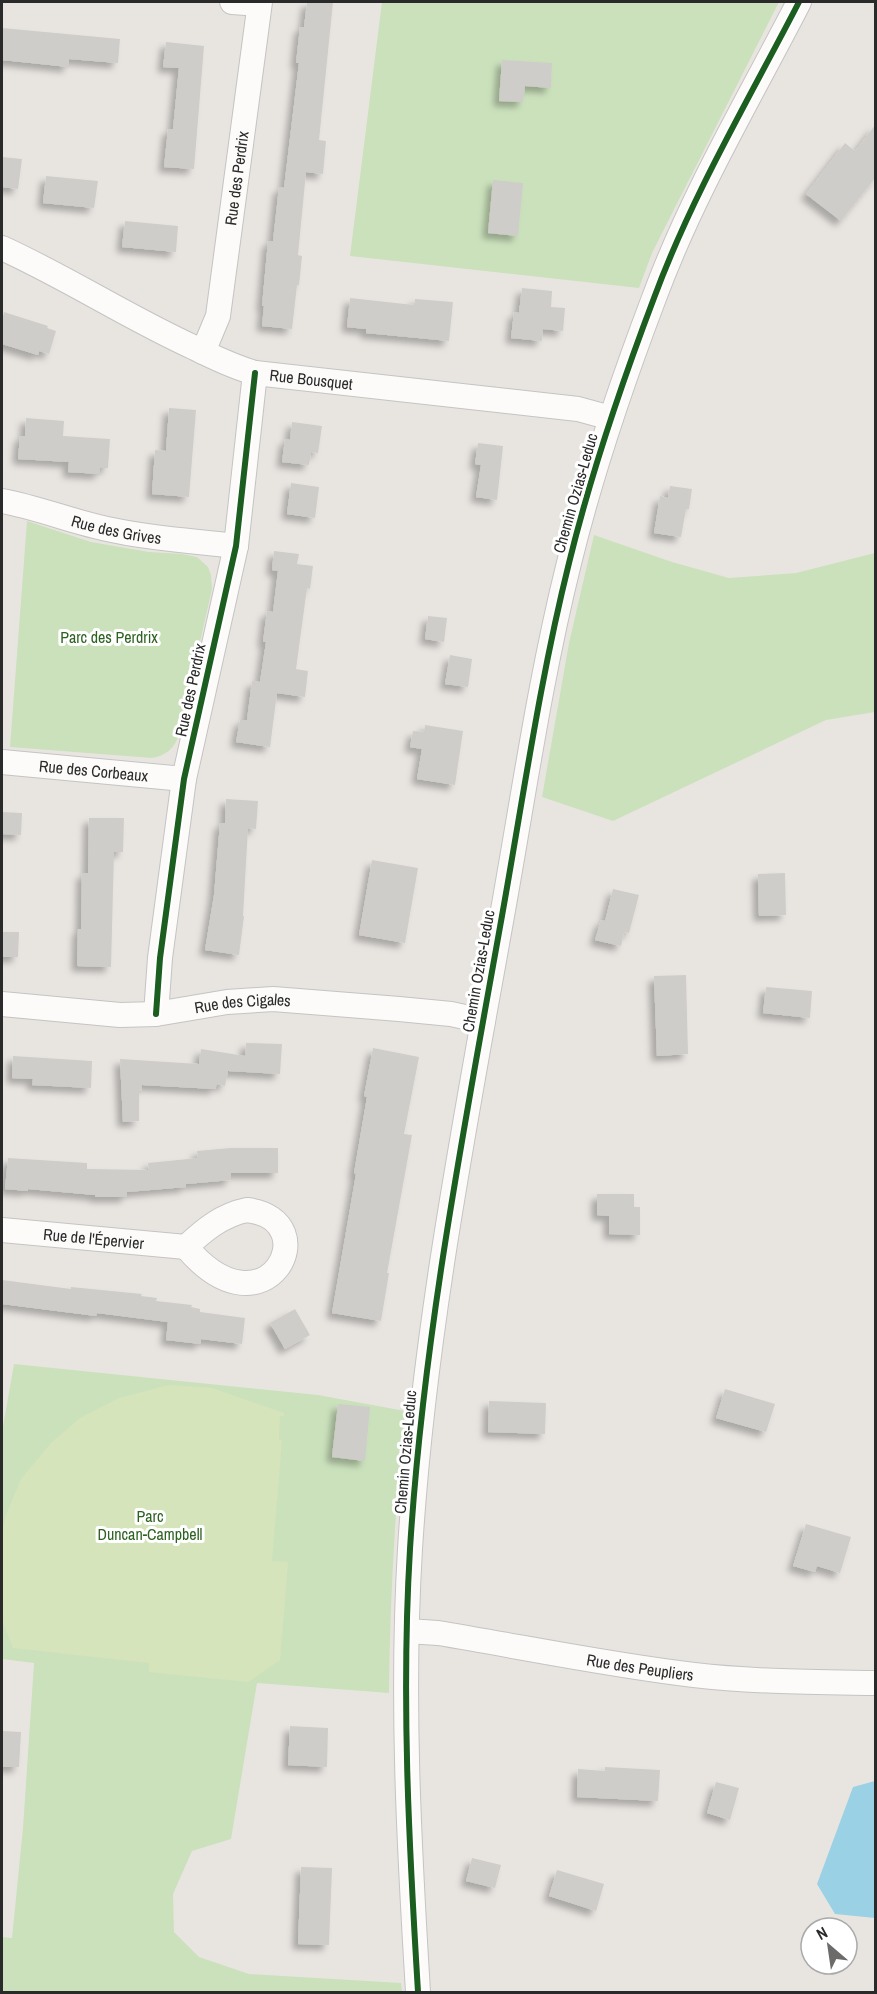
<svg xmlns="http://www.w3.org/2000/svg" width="877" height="1994" font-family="'Archivo Narrow',sans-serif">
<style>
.green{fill:#cbe1bc}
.pitch{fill:#d5e4ba}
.water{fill:#9ad1e4}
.building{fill:#cfcdca;filter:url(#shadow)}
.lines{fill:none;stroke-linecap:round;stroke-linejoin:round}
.minor-casing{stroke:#c4c4c3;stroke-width:26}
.minor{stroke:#fcfbfa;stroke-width:24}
.cycleway-casing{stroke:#fff;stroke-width:10}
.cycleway{stroke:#1b5e20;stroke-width:6}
.labels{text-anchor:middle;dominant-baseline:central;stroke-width:6;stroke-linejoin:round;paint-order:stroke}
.street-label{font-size:16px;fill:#2a2a2a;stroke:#fff}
.park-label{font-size:16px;fill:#2d6220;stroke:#fff}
</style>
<defs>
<filter id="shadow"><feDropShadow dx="-5.5" dy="5.5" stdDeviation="3" flood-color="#0004"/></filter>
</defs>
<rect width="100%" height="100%" fill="#e8e5e1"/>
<!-- green -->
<g class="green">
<polygon points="382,2 779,2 652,253 639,288 350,256"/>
<path d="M 27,521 L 91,542 L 149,552 L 182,554 L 197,557 L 208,567 L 211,575 L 212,589 L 179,735 C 174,749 165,756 152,758 L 10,747 Z"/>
<polygon points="594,535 672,562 729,578 796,573 875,553 875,712 826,720 613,821 542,797 569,643"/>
<path d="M 14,1364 L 318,1395 L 405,1411 C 395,1505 390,1599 389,1693 L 257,1683 L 231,1839 L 192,1851 L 173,1894 L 174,1932 L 199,1957 L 249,1974 L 401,1983 L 402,1992 L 2,1992 L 2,1937 L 12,1938 L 23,1828 L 34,1663 L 2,1659 L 2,1432 Z"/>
</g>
<!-- pitch -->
<polygon class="pitch" points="169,1385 212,1388 284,1413 284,1416 280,1416 279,1440 282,1440 272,1561 288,1562 280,1660 248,1682 149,1672 149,1663 13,1648 2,1620 2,1530 6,1515 21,1479 51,1443 80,1418 119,1398"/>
<!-- water -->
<polygon class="water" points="875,1781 875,1918 835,1914 817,1884 853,1787"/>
<!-- building -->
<g class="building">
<polygon points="307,2 333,2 319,140 326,141 323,174 306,172 298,255 302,256 299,285 297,285 292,329 262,326 264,306 262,306 268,241 273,241 279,187 284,188 299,63 296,63 300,27 304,27"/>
<polygon points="2,28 120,39 118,63 69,59 69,67 2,60"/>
<polygon points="166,42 204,46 194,169 164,167 168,129 173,129 179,68 163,67"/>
<polygon points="502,60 552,63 551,88 525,86 523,102 499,101"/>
<polygon points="876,124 876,177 841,221 806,194 845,143 855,151"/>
<polygon points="2,157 22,159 18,189 2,187"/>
<polygon points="46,176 98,181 94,208 43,203"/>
<polygon points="493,180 523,183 518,236 488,233"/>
<polygon points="125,221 178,226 176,252 122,247"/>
<polygon points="522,288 552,291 551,307 565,308 563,331 543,329 542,341 511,338 514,312 519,313"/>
<polygon points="350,298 414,305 415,299 453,302 449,341 366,333 366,329 347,327"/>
<polygon points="4,312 48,326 47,328 56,331 49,354 39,351 38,355 2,344 2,322"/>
<polygon points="169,408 196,410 189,497 152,494 155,450 166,451"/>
<polygon points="26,418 64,421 63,436 110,439 108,468 100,468 100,474 68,472 69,462 18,459 20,436 25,436"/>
<polygon points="292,422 322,426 318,453 311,452 309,465 282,462 285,439 290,440"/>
<polygon points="478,443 503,446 497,500 476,497 481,465 475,464"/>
<polygon points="291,483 319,487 315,518 287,514"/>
<polygon points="670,486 692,489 689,509 686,509 681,537 654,533 660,496 668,498"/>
<polygon points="274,551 299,554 297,564 313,566 310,589 307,588 296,669 308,671 305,697 277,693 270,747 236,742 240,720 247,720 252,681 260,682 266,642 263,642 267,611 273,612 278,571 272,570"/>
<polygon points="428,616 447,618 444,642 425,639"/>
<polygon points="450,655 472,659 468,687 445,684"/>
<polygon points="425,725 463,731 455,785 417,779 422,749 410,747 413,731 424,732"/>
<polygon points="226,799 258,801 256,829 248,828 243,916 244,916 239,955 205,950 214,895 220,823 225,823"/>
<polygon points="2,812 22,813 21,835 2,834"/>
<polygon points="89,818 124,818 123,852 114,852 111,967 77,966 78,929 81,929 82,873 88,873"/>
<polygon points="372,860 418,868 405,943 359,935"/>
<polygon points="785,873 786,915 759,916 758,874"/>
<polygon points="613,889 639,895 629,933 624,932 621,946 595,940 601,920 605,921"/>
<polygon points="2,932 19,932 18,957 2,957"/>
<polygon points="686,975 688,1054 657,1056 654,976"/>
<polygon points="766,987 812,991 810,1018 763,1013"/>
<polygon points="246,1043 282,1044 280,1074 228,1071 225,1086 217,1084 215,1089 142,1085 141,1091 139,1090 139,1121 123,1122 120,1059 199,1064 201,1049 245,1056"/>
<polygon points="373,1048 419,1057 404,1134 412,1135 387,1273 389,1273 381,1321 332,1313 356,1174 354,1173 367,1097 364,1096"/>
<polygon points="13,1056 92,1061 91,1088 32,1085 33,1079 12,1078"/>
<polygon points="231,1148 278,1148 278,1173 231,1173 231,1180 186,1184 186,1187 127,1192 127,1197 95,1197 95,1195 28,1189 28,1191 5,1189 8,1158 87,1163 87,1169 149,1170 148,1163 198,1158 197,1151"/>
<polygon points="597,1194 634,1194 634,1207 640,1207 640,1235 609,1234 609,1216 597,1215"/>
<polygon points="2,1280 71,1289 71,1287 142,1294 141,1296 157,1298 156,1301 192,1305 191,1307 200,1309 200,1312 245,1318 242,1344 201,1339 201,1344 166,1340 168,1322 97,1313 96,1316 2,1304"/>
<polygon points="295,1309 310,1335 285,1349 270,1323"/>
<polygon points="725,1389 775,1404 766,1432 716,1418"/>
<polygon points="489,1401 546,1403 545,1434 488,1432"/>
<polygon points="338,1404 370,1407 365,1461 332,1457"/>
<polygon points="806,1524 851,1537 840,1573 817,1566 815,1572 793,1566"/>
<polygon points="290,1726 328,1728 327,1767 288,1765"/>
<polygon points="2,1731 21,1732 19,1767 2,1767"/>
<polygon points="605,1767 660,1770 658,1801 577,1797 578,1769 605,1771"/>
<polygon points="716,1782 739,1788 730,1820 707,1813"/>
<polygon points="472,1858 501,1865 495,1888 466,1881"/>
<polygon points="301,1867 332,1868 329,1945 298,1944"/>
<polygon points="557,1870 604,1884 596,1911 549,1896"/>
</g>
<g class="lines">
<defs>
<g id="minor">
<polyline points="232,2 259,4"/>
<path id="s1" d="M 2,248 C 68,278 129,318 195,348 C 215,358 234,367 255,373 L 578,409 L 611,418"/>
<path id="s2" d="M 203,352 L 218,316 L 260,2"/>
<path id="s3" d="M 2,501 C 40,508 75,523 112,530 C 153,539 195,541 236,546"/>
<path id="s4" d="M 2,762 L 184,779"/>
<path id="s5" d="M 2,1004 L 120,1015 L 156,1014 L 227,1002 L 273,999 L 399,1009 L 451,1014 L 483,1021"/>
<polyline points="156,1014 160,958 184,779 236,546 255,373"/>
<path d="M 247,1210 C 329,1220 266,1342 186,1247 C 204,1230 222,1215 247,1210 Z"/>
<path id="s6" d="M 2,1230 L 186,1247"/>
<path id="s7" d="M 407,1631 L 438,1633 C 523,1647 608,1665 694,1675 C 754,1682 815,1682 876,1683"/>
<path d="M 418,1992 C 409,1845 401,1697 410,1549 C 423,1340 463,1134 500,927 C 522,806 539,683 569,563 C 591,473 621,385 654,298 C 692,195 749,99 799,2"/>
</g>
</defs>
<!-- minor casing -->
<use href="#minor" class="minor-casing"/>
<!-- minor -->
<use href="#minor" class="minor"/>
<defs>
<g id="cycleway">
<polyline points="156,1014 160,958 184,779 236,546 255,373"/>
<path d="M 418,1992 C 409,1845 401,1697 410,1549 C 423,1340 463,1134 500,927 C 522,806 539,683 569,563 C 591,473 621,385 654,298 C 692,195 749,99 799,2"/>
</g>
</defs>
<!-- cycleway casing -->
<use href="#cycleway" class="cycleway-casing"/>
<!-- cycleway -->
<use href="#cycleway" class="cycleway"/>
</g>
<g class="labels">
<!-- street labels -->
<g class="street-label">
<text stroke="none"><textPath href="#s2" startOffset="178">Rue des Perdrix</textPath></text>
<text stroke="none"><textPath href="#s1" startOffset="339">Rue Bousquet</textPath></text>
<text transform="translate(575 493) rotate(-74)">Chemin Ozias-Leduc</text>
<text stroke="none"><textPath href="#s3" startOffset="118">Rue des Grives</textPath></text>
<text transform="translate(190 690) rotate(-78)">Rue des Perdrix</text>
<text stroke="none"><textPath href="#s4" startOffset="92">Rue des Corbeaux</textPath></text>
<text transform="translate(478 971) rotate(-80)">Chemin Ozias-Leduc</text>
<text stroke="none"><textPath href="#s5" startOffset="242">Rue des Cigales</textPath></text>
<text stroke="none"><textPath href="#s6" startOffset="92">Rue de l'Épervier</textPath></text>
<text transform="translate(405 1452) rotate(-85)">Chemin Ozias-Leduc</text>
<text stroke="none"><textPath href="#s7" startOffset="236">Rue des Peupliers</textPath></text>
</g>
<!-- park labels -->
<g class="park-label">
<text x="109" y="637">Parc des Perdrix</text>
<text x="150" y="1516">Parc<tspan x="150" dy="18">Duncan-Campbell</tspan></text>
</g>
</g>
<!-- border -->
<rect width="877" height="1994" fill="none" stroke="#2a2a2a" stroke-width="6"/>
<!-- north arrow -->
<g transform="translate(829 1946) rotate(331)"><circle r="28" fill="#ffffff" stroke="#aaaaaa" stroke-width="1.5"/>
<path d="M0-4.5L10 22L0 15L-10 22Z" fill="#6c6b6a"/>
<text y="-9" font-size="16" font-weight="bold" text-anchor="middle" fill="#2a2a2a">N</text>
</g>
</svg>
